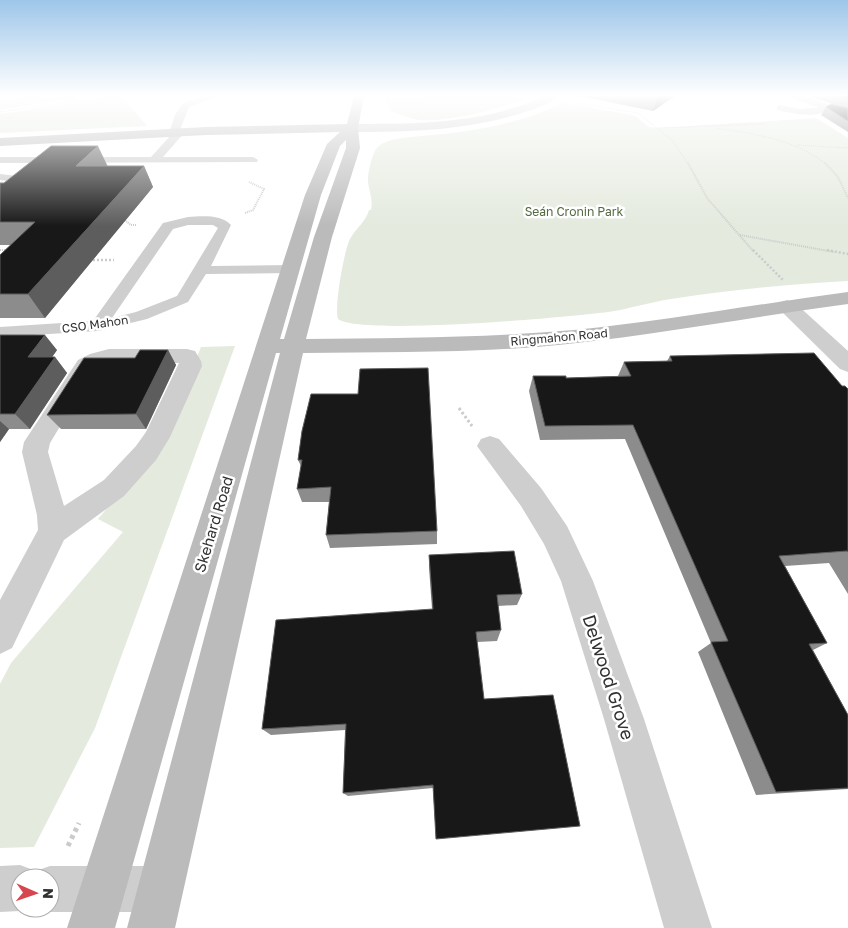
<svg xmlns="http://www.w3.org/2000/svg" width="848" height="928" font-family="'Golos Text',sans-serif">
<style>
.green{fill:#e4eade}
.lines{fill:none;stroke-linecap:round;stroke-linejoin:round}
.path-far4{stroke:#cbcbcb;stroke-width:1;stroke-dasharray:1 1;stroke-linecap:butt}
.path-far3{stroke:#cbcbcb;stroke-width:2;stroke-dasharray:1 1;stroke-linecap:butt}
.path-far2{stroke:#cbcbcb;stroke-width:2.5;stroke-dasharray:2 2;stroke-linecap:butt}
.path-far1{stroke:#cbcbcb;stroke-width:3;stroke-dasharray:2.5 2.5;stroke-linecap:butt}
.path{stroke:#cbcbcb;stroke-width:5;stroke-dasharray:4 4;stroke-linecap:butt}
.lane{fill:#cecece;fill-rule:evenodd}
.street{fill:#cecece;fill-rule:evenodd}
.secondary{fill:#bbb;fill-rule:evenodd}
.wall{fill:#8c8c8c}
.shaded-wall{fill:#5d5d5d}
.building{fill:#181818;stroke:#5d5d5d}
.labels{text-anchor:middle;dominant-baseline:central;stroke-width:5;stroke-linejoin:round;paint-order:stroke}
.far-park-label{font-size:12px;fill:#546a42;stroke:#fff}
.far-street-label{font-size:12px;fill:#313131;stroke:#fff}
.street-label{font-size:15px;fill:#313131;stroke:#fff}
.near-street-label{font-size:18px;fill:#313131;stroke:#fff}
</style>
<rect width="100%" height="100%" fill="#fff"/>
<!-- green -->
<g class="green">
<polygon points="28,96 92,96 0,110 0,100"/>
<polygon points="118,96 121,96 147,126 0,133 0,114"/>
<path d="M 445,96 L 531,96 C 504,108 450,122 420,120 C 410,119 400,114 390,111 L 386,98 Z"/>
<path d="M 563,103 L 634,115 L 649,127 L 658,128 L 816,118 L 848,138 L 848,281 C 789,284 730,290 671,299 C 650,302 629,309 608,312 C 569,317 361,336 338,319 C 334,307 344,251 350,239 C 355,229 366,222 369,210 L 371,210 C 373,200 370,194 368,182 C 367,175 372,155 376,149 C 384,138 410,137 422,136 C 470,132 520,124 563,103 Z"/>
<polygon points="235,346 95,728 34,847 0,848 0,684 11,663 123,532 98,519 162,443 201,347"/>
</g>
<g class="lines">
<!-- path-far4 -->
<g class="path-far4">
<polyline points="575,103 638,113 673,141 688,164"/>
<polyline points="0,112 111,96"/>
<polyline points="658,128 764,124"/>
<path d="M 715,128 C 755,134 794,139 826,164"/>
<polyline points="797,145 848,148"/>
</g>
<!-- path-far3 -->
<g class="path-far3">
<polyline points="688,163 707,198 754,252"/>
<polyline points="825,163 838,177 848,198"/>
<polyline points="245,213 253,210 264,189 249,182"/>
<polyline points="123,219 131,225 137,225"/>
<polyline points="740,235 834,252"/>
<polyline points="0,250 9,250"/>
</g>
<!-- path-far2 -->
<g class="path-far2">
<polyline points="753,250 784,281"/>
<polyline points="827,250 848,254"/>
<polyline points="93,260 114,260"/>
</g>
<!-- path-far1 -->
<polyline class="path-far1" points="459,408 472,426"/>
<!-- path -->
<polyline class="path" points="68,846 79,823"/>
<!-- lane -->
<g class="lane">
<polygon points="204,96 219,96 189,107 180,130 184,133 163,157 253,157 258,160 257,162 0,163 0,157 151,157 171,135 169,133 175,115 183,103"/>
<path d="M 780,105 L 799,109 L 823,107 L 827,110 C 815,119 791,113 777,110 L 777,106 Z"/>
<polygon points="0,174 17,176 23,179 4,197 0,198 0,188 8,181 0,180"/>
<path d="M 188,217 C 201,216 222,214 231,225 L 211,266 L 291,265 L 296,266 L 298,269 L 296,272 L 291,273 L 206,274 L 188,302 L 147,319 L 98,331 L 0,337 L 0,327 L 93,321 L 163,223 ZM 188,225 L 213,225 L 218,228 L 177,296 L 136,312 L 112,318 L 173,229 Z"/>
</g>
<!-- street -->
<g class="street">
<path d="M 545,96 L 558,96 C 552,103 537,108 528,111 C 471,130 412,132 352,132 L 346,128 L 352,124 C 418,124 484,124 545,96 Z"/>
<polygon points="790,96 804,96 845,110 847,112 841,115 837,114 791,98"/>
<polygon points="787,300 794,302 848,351 848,372 840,369 780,310 777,306 780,302"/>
<path d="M 109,349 L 187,349 L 195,351 L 201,361 L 202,366 L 170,437 L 156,460 L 124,496 L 64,540 L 12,648 L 0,654 L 0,600 L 38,530 L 37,515 L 22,452 L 24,442 L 78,360 L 90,354 ZM 109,363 L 179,363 L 146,432 L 136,446 L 104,480 L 64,506 L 48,452 L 50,443 L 94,370 Z"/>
<polygon points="490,436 499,439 541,488 567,526 593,581 644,719 712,928 664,928 604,719 561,581 544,544 521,506 477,446 481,439"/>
<polygon points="20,865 36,871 50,866 160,866 177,872 183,889 177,906 160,912 50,912 39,908 50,908 50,878 20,878 20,908 28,908 20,911 0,912 0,866"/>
</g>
<!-- secondary -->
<path class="secondary" d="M 354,96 L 364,96 L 358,128 L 360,148 L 332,237 L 306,339 C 395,338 485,338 574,330 C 666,321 757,304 848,292 L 848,304 C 744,318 641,338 537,347 C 459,353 381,352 303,353 L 175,928 L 127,928 L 280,353 L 276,353 L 115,928 L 67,928 L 305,195 L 327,144 L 340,132 L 206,135 L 0,146 L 0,138 L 206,127 L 347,124 ZM 346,140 L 346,148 L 314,237 L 284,339 L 280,339 L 321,195 L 340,146 Z"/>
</g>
<!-- wall -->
<g class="wall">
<polygon points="579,96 675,96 653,111"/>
<polygon points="809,96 848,96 848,132 821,115 826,107 845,108"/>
<polygon points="107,166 144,166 153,187 45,318 0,318 0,255 11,245 0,245 0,183 4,183"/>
<polygon points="0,335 57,350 52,357 55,357 67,373 30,429 9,429 0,442"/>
<polygon points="168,350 176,365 146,429 61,429 47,415 135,358"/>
<polygon points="670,356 842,386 848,389 848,594 829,563 785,566 827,643 813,650 848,715 848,789 756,795 698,652 711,643 625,439 540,440 529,391 533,376 566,378 618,376 624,362 667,361"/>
<polygon points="302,431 437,531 437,544 330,548 326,535 329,502 302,502 297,489 301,466 298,460"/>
<polygon points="429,555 522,594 517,605 498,606 501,630 497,641 477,642 436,839 433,788 348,796 343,793 345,730 271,735 262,729 432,609 429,568"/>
</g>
<!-- shaded-wall -->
<g class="shaded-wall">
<polygon points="658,96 675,96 653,111"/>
<polygon points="98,146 108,167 76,166"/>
<polygon points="144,166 153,187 45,318 28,294"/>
<polygon points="45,335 57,350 41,373 28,357"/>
<polygon points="168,350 176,365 146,429 136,414"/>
<polygon points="55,357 67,373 30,429 15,414"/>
<polygon points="0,421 9,429 0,442"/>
</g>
<!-- building -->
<g class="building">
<polygon points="836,96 848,96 848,99"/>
<polygon points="831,104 847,108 848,108 848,121 826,107"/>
<polygon points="51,146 98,146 76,166 144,166 28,294 0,294 0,255 35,222 0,222 0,183 4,183"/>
<polygon points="0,335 45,335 28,357 55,357 15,414 0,414"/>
<polygon points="140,350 168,350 136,414 47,415 84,358 135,358"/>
<polygon points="814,353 842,386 845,386 848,389 848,552 847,551 779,556 827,643 809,644 848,715 848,788 776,792 711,642 728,641 633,425 545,426 533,376 566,376 566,378 631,376 624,362 672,361 670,356"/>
<polygon points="428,368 437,531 326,535 331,487 297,489 302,460 298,460 302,431 311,394 358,394 360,369"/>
<polygon points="514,551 522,594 497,595 501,630 476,632 484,699 553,695 580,826 436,839 433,785 343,793 346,724 262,729 276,620 433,609 429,555"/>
</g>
<!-- sky -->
<linearGradient id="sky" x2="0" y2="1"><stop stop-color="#9ec6e9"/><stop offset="0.42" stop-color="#fff"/><stop offset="1" stop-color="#fff" stop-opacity="0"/></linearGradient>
<rect width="848" height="226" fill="url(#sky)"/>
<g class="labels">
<!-- far-park labels -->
<g class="far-park-label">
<text x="574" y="211">Seán Cronin Park</text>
</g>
<!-- far-street labels -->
<g class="far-street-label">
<text transform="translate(95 324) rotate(-8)">CSO Mahon</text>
<text transform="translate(559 337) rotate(-5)">Ringmahon Road</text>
</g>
<!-- street labels -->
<g class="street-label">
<text transform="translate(213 524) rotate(-73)">Skehard Road</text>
</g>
<!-- near-street labels -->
<g class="near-street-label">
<text transform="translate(609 677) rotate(72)">Delwood Grove</text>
</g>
</g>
<!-- north arrow -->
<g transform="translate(35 893) rotate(92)"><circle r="24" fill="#ffffff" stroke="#adadad"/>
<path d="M0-4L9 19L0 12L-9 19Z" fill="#d7454e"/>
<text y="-8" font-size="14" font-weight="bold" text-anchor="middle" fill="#313131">N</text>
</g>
</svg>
